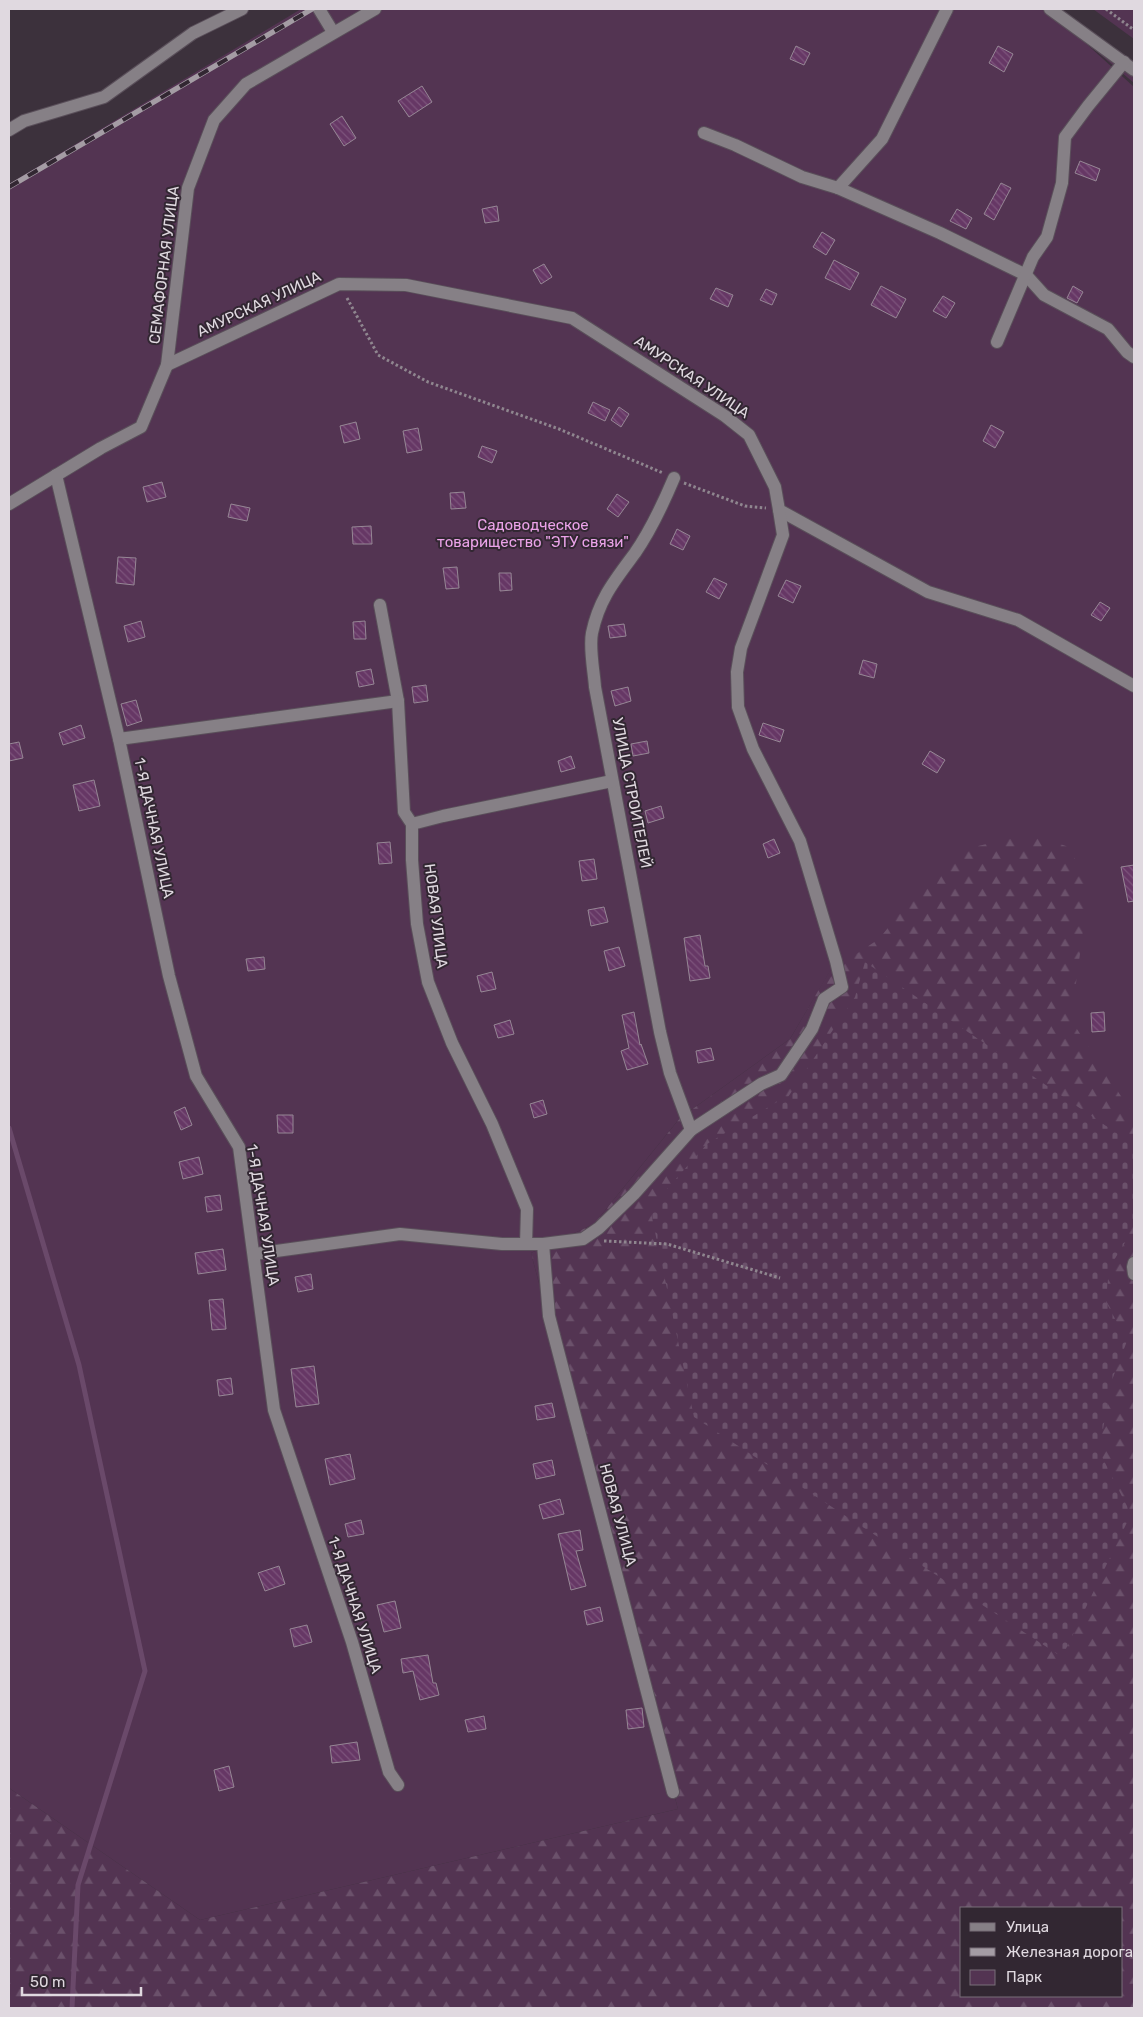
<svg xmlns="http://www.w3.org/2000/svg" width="1143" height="2017" font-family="Rubik,sans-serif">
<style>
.green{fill:#533452}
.forest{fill:url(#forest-firs);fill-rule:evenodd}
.cemetery{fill:url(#cemetery-stones)}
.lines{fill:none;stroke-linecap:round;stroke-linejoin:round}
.stream{stroke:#6a496a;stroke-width:5}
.building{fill:url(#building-back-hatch);stroke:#968795}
.minor-casing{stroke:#5a4f5a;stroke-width:14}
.path{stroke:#8f868f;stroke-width:3;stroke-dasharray:2.5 2.5;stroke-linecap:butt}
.minor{stroke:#868086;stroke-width:12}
.rail-casing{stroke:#a49ca4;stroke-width:5.5}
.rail{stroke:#322732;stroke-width:4;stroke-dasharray:11;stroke-linecap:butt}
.labels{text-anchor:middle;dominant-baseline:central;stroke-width:4;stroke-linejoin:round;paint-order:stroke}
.street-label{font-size:15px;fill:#e0d9e0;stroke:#322732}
.park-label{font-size:15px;fill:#eba3e9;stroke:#322732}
</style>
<defs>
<pattern id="forest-firs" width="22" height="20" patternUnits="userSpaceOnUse" patternTransform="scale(1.25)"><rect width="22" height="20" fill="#533452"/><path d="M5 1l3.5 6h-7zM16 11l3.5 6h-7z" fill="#6b516b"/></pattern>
<pattern id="cemetery-stones" width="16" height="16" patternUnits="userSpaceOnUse" patternTransform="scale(1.25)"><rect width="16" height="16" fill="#533452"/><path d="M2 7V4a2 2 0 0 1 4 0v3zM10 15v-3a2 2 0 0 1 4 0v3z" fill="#6b516b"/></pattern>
<pattern id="building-back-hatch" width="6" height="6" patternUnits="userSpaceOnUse" patternTransform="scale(1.25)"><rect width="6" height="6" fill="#663765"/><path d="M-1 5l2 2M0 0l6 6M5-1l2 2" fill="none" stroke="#7c537b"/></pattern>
</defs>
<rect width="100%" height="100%" fill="#3c313c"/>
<!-- green -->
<g class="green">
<polygon points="301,9 1061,9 1134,64 1134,83 1070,29 1134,87 1134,1434 835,963 790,1039 680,1118 594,1224 531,1253 678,1809 200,1920 9,1788 9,184"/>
<polygon points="1093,9 1134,9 1134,39"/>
</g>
<!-- forest -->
<path class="forest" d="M 1030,834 L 1066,846 L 1090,880 L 1071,1020 L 1134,1116 L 1134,2008 L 9,2008 L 9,1788 L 200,1920 L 678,1809 L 531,1253 L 594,1224 L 680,1118 L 790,1039 L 835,962 L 844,962 L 879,939 L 932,873 L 965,849 ZM 962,1908 L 1122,1908 L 1122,1996 L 962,1996 Z"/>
<!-- cemetery -->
<polygon class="cemetery" points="865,962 1134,1145 1134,1217 1126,1241 1109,1268 1106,1302 1127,1341 1112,1380 1099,1451 1131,1514 1062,1657 694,1417 650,1208 707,1144 777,1102 784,1103 855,997"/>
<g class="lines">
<!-- stream -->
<polyline class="stream" points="9,1128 79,1365 145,1671 78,1885 72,2008"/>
</g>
<!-- building -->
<g class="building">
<polygon points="796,46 810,53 804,65 790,59"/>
<polygon points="998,46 1013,54 1004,72 989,63"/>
<polygon points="422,86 432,102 409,117 398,101"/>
<polygon points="342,116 356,138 344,146 330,124"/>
<polygon points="1080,161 1100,169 1096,181 1075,173"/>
<polygon points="1001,183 1011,188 994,220 984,214"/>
<polygon points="497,206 499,221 485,223 482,209"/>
<polygon points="957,209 972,218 966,229 950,221"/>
<polygon points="822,232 835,240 826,255 813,247"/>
<polygon points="834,260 859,273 850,290 825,278"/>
<polygon points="544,264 552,277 541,284 533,270"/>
<polygon points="881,286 906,299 896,318 871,305"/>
<polygon points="1073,286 1083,292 1077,303 1067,298"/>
<polygon points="716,288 733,295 728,307 710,299"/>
<polygon points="766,289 777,294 772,305 760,300"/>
<polygon points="943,296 955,303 946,318 933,311"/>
<polygon points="593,402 610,410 605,421 588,413"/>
<polygon points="619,407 629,414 621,427 611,420"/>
<polygon points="356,422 360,439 344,443 340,426"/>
<polygon points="991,425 1004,432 995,448 983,441"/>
<polygon points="418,428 422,450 407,453 403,431"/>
<polygon points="482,446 497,451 492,463 478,457"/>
<polygon points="162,482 166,497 147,502 143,487"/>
<polygon points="464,492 466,508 451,509 450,493"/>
<polygon points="617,494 629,502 618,517 607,509"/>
<polygon points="231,504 250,508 247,521 228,517"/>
<polygon points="371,526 372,544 353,544 352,527"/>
<polygon points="677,529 690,536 683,550 670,544"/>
<polygon points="118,557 136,558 134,585 116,583"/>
<polygon points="457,567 459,588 446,589 443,568"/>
<polygon points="499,573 511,573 512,590 500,591"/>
<polygon points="714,578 727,584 719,599 706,592"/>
<polygon points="786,580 801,586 793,603 778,596"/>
<polygon points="1100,602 1110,608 1101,621 1091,615"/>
<polygon points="141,621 145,637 128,642 124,626"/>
<polygon points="365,621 366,639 354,639 353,622"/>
<polygon points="624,624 626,636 610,638 608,626"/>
<polygon points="863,660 877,664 874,678 859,674"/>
<polygon points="371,669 374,684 359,687 356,672"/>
<polygon points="426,685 428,701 414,703 412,687"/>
<polygon points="628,687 631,701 615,706 611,691"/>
<polygon points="136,700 142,721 127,726 121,704"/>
<polygon points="763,723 784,730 780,742 759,735"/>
<polygon points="81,725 85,738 63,745 59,733"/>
<polygon points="647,741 649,753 633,756 631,744"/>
<polygon points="19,742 23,758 9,761 9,744"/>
<polygon points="930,751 945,760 937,773 922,764"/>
<polygon points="571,756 575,768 561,772 558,761"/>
<polygon points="94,780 100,806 79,811 73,785"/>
<polygon points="661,806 664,818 648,823 645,811"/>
<polygon points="774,839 780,853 768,858 763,844"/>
<polygon points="390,842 392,863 379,864 377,843"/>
<polygon points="594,859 597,879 582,881 579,861"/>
<polygon points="1134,865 1134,901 1128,902 1121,867"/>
<polygon points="604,907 608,922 591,926 588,910"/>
<polygon points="700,935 705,966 708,966 710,978 690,981 684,938"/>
<polygon points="619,947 625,966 609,971 604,951"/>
<polygon points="264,957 265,969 248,971 246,959"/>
<polygon points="492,972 496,989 481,992 477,976"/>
<polygon points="634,1012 640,1045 641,1044 648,1064 627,1070 621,1051 629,1048 622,1015"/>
<polygon points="1104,1012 1105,1031 1092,1032 1091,1013"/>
<polygon points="510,1020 514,1034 498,1038 494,1025"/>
<polygon points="711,1048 714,1060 698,1063 696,1051"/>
<polygon points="543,1100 547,1114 534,1118 530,1104"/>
<polygon points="185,1107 192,1125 181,1130 174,1112"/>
<polygon points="277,1115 293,1115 293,1133 278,1133"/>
<polygon points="199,1157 203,1174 183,1179 179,1162"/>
<polygon points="220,1195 222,1210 207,1212 205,1197"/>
<polygon points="223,1249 226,1270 198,1274 195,1253"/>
<polygon points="311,1274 313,1289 298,1292 295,1277"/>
<polygon points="223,1299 226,1329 212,1330 209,1300"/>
<polygon points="314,1366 319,1404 296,1407 291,1369"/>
<polygon points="231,1378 233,1394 219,1396 217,1380"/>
<polygon points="552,1403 555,1417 537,1420 535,1406"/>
<polygon points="350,1454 355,1479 330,1485 325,1459"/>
<polygon points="552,1460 555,1475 536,1479 533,1464"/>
<polygon points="560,1499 564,1514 543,1519 539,1505"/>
<polygon points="361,1520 364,1534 348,1537 345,1524"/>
<polygon points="580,1530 583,1550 576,1551 586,1586 571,1590 558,1534"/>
<polygon points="279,1566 285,1584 265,1591 258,1573"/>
<polygon points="395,1601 401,1628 384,1632 377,1605"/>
<polygon points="600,1607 603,1621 587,1625 584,1611"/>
<polygon points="307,1625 312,1642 294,1647 290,1629"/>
<polygon points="428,1655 433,1683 436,1683 439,1695 420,1700 413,1671 403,1673 401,1659"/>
<polygon points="642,1708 644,1727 628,1729 626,1710"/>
<polygon points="484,1716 486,1729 468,1732 465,1720"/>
<polygon points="357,1742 360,1760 332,1763 330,1746"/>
<polygon points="229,1766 234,1787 219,1791 214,1770"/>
</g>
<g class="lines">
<defs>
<g id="minor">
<polyline points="319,9 333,32"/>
<polyline points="1050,9 1134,70"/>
<polyline points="9,130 24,121 104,97 193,33 242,9"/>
<polyline points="704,133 735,145 802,177 838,188 940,233 1026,275 1044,295 1108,329 1127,352 1134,357"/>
<polyline points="838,188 882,139 947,9"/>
<polyline points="997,342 1033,257 1047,237 1062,183 1065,137 1088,106 1124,62"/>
<polyline points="167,365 339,284 406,285 572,318 725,416 749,435 775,487 779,510 928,592 1018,620 1134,686"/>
<polyline points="56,475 119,739 169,976 196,1076 239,1147 274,1410 352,1642 389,1772 398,1785"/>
<path d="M 674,478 C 663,504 651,530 635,553 C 615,580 599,599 592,633 C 589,648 594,672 595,687 L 660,1032 L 670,1073 L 691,1130"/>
<polyline points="9,504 101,448 141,427 167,365 188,188 214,120 246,84 375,9"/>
<polyline points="380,605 398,701 404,812 412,824 412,860 417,924 428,982 452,1043 492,1124 527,1209 526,1244"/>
<polyline points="119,739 398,701"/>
<polyline points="412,824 443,816 612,781"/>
<polyline points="543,1244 549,1316 673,1792"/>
<polyline points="254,1254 400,1234 502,1244 543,1244 583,1239 599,1228 634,1194 691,1130 761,1084 781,1075 812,1029 824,999 842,987 836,961 800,841 753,749 738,707 737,672 741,648 783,535 779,510"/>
<polyline points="1134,1263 1133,1267 1134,1274"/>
</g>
</defs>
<!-- minor casing -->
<use href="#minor" class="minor-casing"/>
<!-- path -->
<g class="path">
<polyline points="1106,9 1134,30"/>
<polyline points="347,298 378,355 428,382 559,429 663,473"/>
<polyline points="684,483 745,506 766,508"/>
<polyline points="604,1241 667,1244 780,1278"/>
</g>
<!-- minor -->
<use href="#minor" class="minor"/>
<defs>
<polyline id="rail" points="9,187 312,9"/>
</defs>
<!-- rail casing -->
<use href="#rail" class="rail-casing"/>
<!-- rail -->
<use href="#rail" class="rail"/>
</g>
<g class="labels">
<!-- street labels -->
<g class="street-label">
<text transform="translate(164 265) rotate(-83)">СЕМАФОРНАЯ УЛИЦА</text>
<text transform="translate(259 304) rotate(-25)">АМУРСКАЯ УЛИЦА</text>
<text transform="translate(692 377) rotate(34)">АМУРСКАЯ УЛИЦА</text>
<text transform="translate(632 793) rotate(79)">УЛИЦА СТРОИТЕЛЕЙ</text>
<text transform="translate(154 828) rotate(78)">1-Я ДАЧНАЯ УЛИЦА</text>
<text transform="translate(436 916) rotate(83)">НОВАЯ УЛИЦА</text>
<text transform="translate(263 1215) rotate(81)">1-Я ДАЧНАЯ УЛИЦА</text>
<text transform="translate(618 1515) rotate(75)">НОВАЯ УЛИЦА</text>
<text transform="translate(355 1605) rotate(72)">1-Я ДАЧНАЯ УЛИЦА</text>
</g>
<!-- park labels -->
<g class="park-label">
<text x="533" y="525">Садоводческое<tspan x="533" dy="17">товарищество "ЭТУ связи"</tspan></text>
</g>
</g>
<!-- border -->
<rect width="1143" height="2017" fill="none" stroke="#e0d9e0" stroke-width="20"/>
<!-- legend -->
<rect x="960" y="1907" width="162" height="90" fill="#322732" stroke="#786e78"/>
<rect x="970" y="1923" width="25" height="8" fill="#868086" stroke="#786e78"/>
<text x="1006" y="1932" font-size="15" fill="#e0d9e0">Улица</text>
<rect x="970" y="1948" width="25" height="8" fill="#a49ca4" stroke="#786e78"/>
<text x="1006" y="1957" font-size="15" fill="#e0d9e0">Железная дорога</text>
<rect x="970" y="1970" width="25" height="15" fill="#533452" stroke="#786e78"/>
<text x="1006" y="1982" font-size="15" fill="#e0d9e0">Парк</text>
<!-- scale -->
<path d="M22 1987v8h119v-8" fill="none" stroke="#e0d9e0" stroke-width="2.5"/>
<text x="30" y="1987" font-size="15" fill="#e0d9e0" stroke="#322732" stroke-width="4" paint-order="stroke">50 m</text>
</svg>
